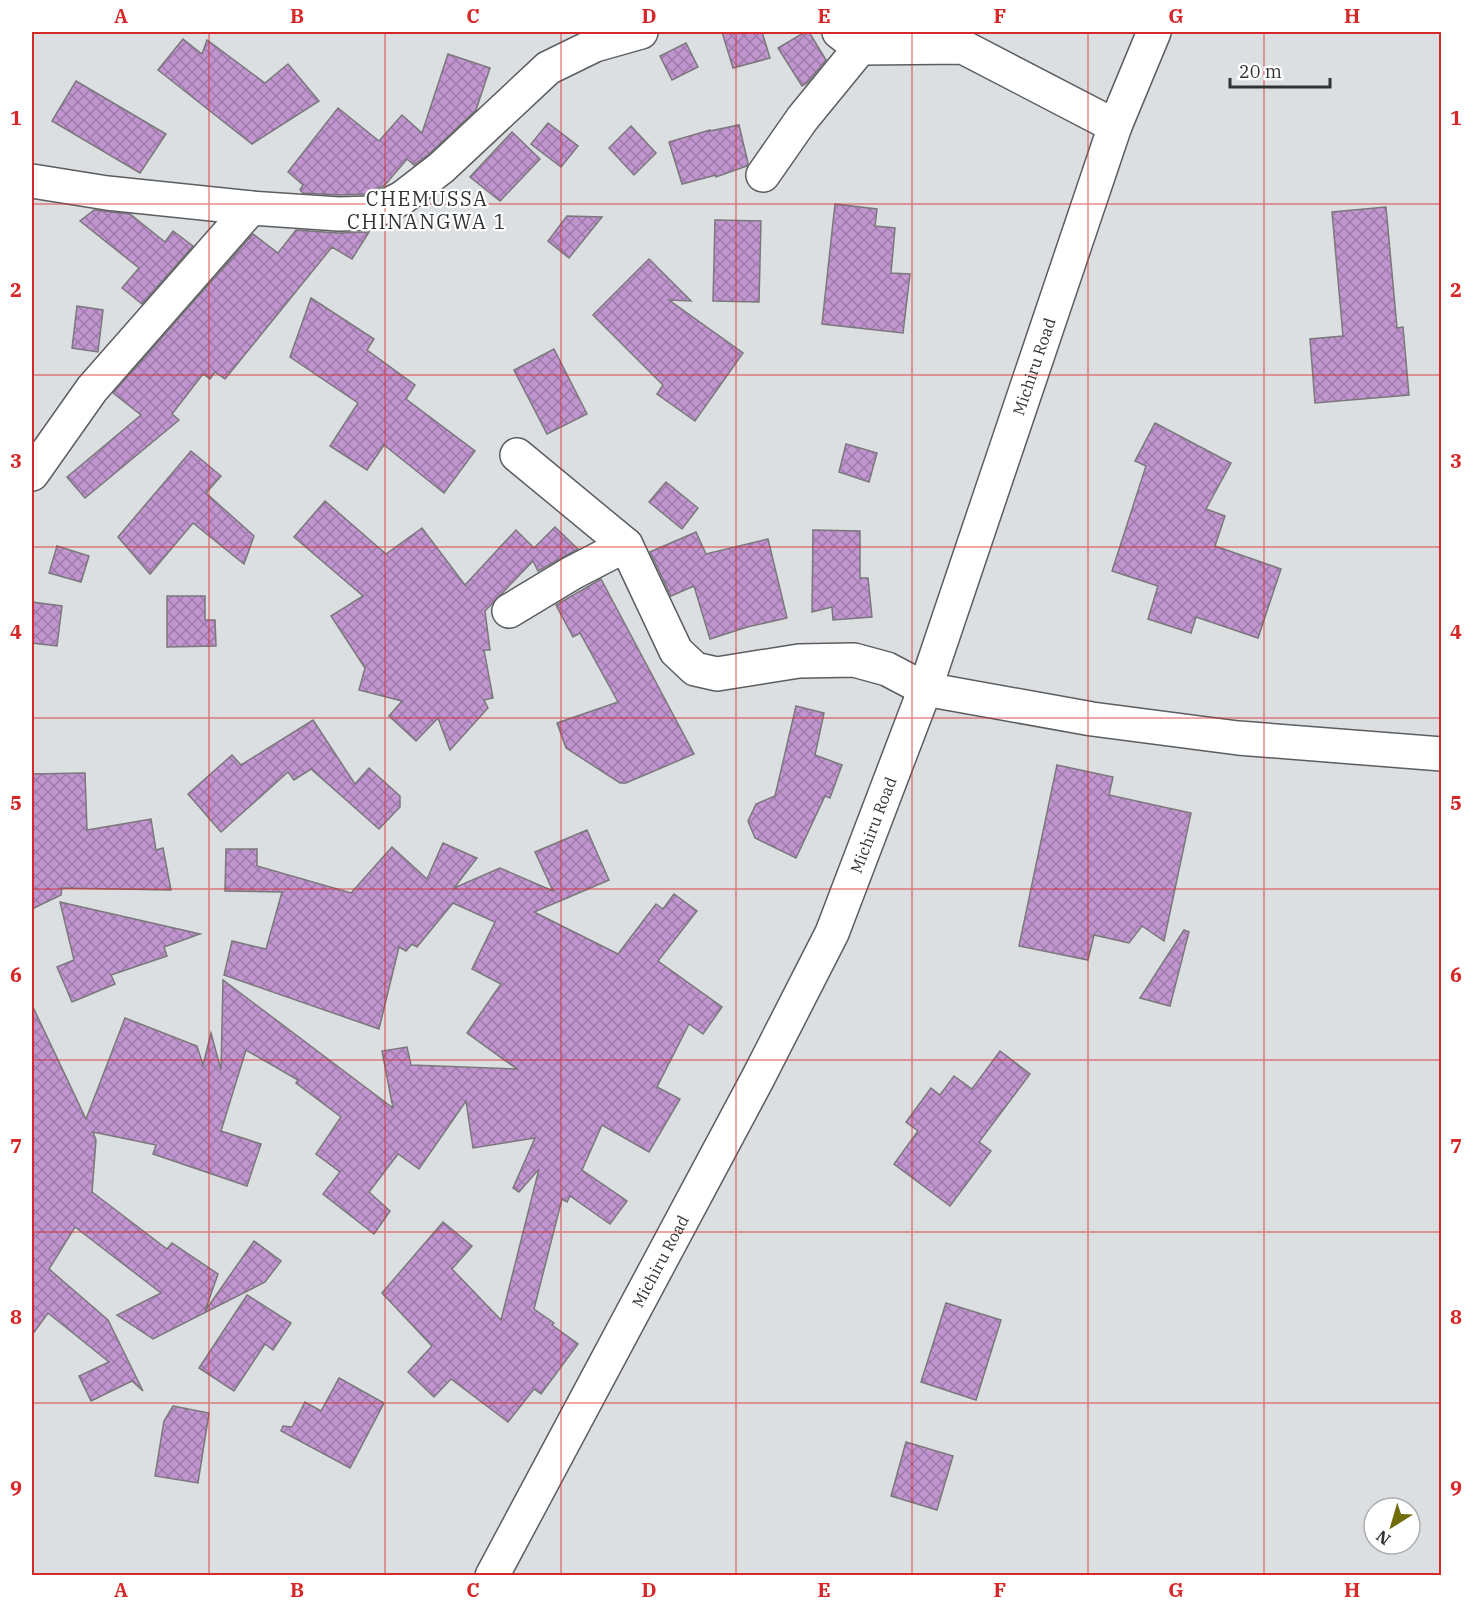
<svg xmlns="http://www.w3.org/2000/svg" width="1473" height="1607" font-family="'IBM Plex Serif',serif">
<style>
.building{fill:url(#building-cross-hatch);stroke:#7a787b;stroke-width:1.5}
.lines{fill:none;stroke-linecap:round;stroke-linejoin:round}
.minor-casing{stroke:#5b5d60;stroke-width:36}
.minor{stroke:#fff;stroke-width:33}
.grid{fill:none;stroke:#d62828;stroke-width:1.5;stroke-opacity:0.55}
.labels{text-anchor:middle;dominant-baseline:central;stroke-width:4.5;stroke-linejoin:round;paint-order:stroke}
.street-label{font-size:16px;fill:#323334;stroke:#fff}
.quarter-label{font-size:20px;letter-spacing:1.5px;fill:#323334;stroke:#fff}
.neatline{fill:none;stroke:#d62828;stroke-width:2}
.grid-label{font-size:20px;text-anchor:middle;font-weight:bold;fill:#d62828}
</style>
<defs>
<pattern id="building-cross-hatch" width="8" height="8" patternUnits="userSpaceOnUse" patternTransform="scale(1.5)"><rect width="8" height="8" fill="#c195cf"/><path d="M0 0l8 8M0 8l8-8" fill="none" stroke="#9d7aa9"/></pattern>
</defs>
<rect width="100%" height="100%" fill="#dcdfe2"/>
<!-- building -->
<g class="building">
<polygon points="722,32 762,32 770,58 733,68"/>
<polygon points="805,32 809,32 826,60 807,83 802,86 778,48"/>
<polygon points="183,39 202,54 207,40 265,83 288,64 319,101 252,144 158,70"/>
<polygon points="686,43 698,67 672,80 660,56"/>
<polygon points="448,54 490,68 476,110 429,154 414,165 407,159 385,185 366,194 339,195 303,193 300,190 303,185 288,172 338,108 379,141 402,115 422,133"/>
<polygon points="76,81 166,134 140,173 52,121"/>
<polygon points="548,123 578,146 561,167 531,144"/>
<polygon points="739,125 748,163 747,166 716,177 716,175 682,184 669,142 710,130 710,131"/>
<polygon points="631,126 656,153 634,175 609,148"/>
<polygon points="512,132 540,159 500,201 470,177"/>
<polygon points="835,204 877,209 875,226 895,228 891,273 910,274 903,333 822,324"/>
<polygon points="1386,207 1397,328 1403,327 1409,395 1315,403 1310,339 1343,336 1332,212"/>
<polygon points="94,210 130,214 165,242 173,231 193,246 142,304 122,288 139,268 80,221"/>
<polygon points="567,216 602,217 569,258 548,241"/>
<polygon points="715,220 761,221 759,302 713,301"/>
<polygon points="296,230 338,233 369,232 352,259 332,247 225,379 215,372 210,379 203,374 172,414 179,420 85,498 67,477 141,415 113,393 253,234 278,253"/>
<polygon points="649,259 691,301 669,300 743,353 695,421 657,394 663,385 593,315"/>
<polygon points="311,298 374,339 367,350 415,385 406,399 475,451 444,493 384,445 367,470 330,446 358,403 290,357"/>
<polygon points="77,306 103,310 98,352 72,348"/>
<polygon points="554,349 587,414 547,434 514,370"/>
<polygon points="1155,423 1231,463 1206,509 1225,516 1215,546 1281,569 1258,638 1196,617 1191,633 1148,619 1158,586 1112,571 1146,466 1135,461"/>
<polygon points="846,444 877,453 869,482 839,472"/>
<polygon points="191,451 221,476 206,493 254,536 244,564 193,523 150,574 118,537"/>
<polygon points="666,482 698,508 682,529 649,502"/>
<polygon points="325,501 386,554 422,528 465,585 516,530 534,548 555,527 578,549 538,571 533,561 485,611 490,650 484,650 493,698 484,700 488,708 450,750 438,718 416,741 389,716 402,701 359,690 365,668 331,616 363,596 294,537"/>
<polygon points="813,530 860,531 860,578 868,578 872,617 833,620 832,607 812,612"/>
<polygon points="696,532 706,554 768,539 787,618 747,627 710,639 694,586 671,596 650,552"/>
<polygon points="57,546 89,556 81,582 49,573"/>
<polygon points="601,579 694,754 626,783 620,783 566,748 557,723 618,702 580,633 573,637 556,605"/>
<polygon points="167,596 205,596 205,620 215,620 216,646 167,647"/>
<polygon points="32,602 62,606 57,646 32,643"/>
<polygon points="796,706 824,713 815,755 842,765 830,798 825,796 796,858 755,838 748,821 756,804 775,796"/>
<polygon points="313,720 355,784 369,768 400,796 400,807 379,829 311,769 294,780 288,772 221,832 188,794 232,755 241,765"/>
<polygon points="1057,765 1113,777 1109,795 1191,813 1164,941 1142,926 1129,943 1094,935 1088,960 1019,946"/>
<polygon points="85,773 87,830 151,819 156,850 163,848 171,890 62,888 61,895 32,909 32,774"/>
<polygon points="587,830 609,880 534,912 618,954 656,904 663,909 674,894 697,911 658,961 722,1007 703,1034 689,1024 657,1087 680,1099 649,1152 602,1125 582,1170 627,1201 610,1224 570,1196 567,1202 562,1199 534,1309 554,1323 552,1325 578,1344 541,1394 534,1389 508,1422 451,1379 434,1397 408,1372 432,1346 382,1293 443,1222 472,1246 452,1269 501,1320 539,1169 519,1192 513,1188 535,1138 473,1148 466,1101 419,1169 398,1154 369,1192 390,1211 374,1234 323,1194 340,1172 316,1154 341,1117 296,1083 298,1080 246,1050 221,1131 261,1144 247,1186 153,1154 156,1145 93,1132 96,1140 92,1192 167,1249 172,1243 218,1274 205,1311 254,1241 281,1261 265,1282 153,1339 117,1315 161,1293 75,1227 49,1269 108,1320 143,1391 132,1381 91,1401 79,1376 109,1362 48,1313 32,1335 32,1005 86,1119 125,1018 197,1046 203,1065 211,1033 221,1070 223,980 393,1108 382,1051 407,1047 411,1065 517,1069 467,1033 501,984 472,969 495,922 453,903 417,947 412,944 406,951 399,947 379,1029 224,975 232,941 266,949 282,892 225,891 226,849 257,849 257,866 351,893 392,847 427,879 443,843 477,858 454,888 500,868 553,891 535,852"/>
<polygon points="60,902 200,934 164,947 167,956 111,975 115,984 72,1002 57,967 74,960"/>
<polygon points="1184,930 1189,932 1170,1006 1140,998"/>
<polygon points="1000,1051 1030,1074 979,1142 991,1151 950,1206 894,1164 918,1131 906,1122 931,1088 940,1095 954,1076 972,1089"/>
<polygon points="247,1295 291,1323 273,1350 265,1344 234,1391 199,1368"/>
<polygon points="946,1303 1001,1320 976,1400 921,1382"/>
<polygon points="339,1378 384,1403 350,1468 281,1431 283,1426 292,1427 305,1402 321,1411"/>
<polygon points="173,1406 209,1413 198,1483 155,1476 164,1421"/>
<polygon points="906,1442 953,1456 937,1510 891,1496"/>
</g>
<g class="lines">
<defs>
<g id="minor">
<polyline points="839,32 860,48 963,47 1115,126"/>
<polyline points="763,175 802,119 860,48"/>
<polyline points="32,181 107,193 251,208 339,214 371,213 402,198 441,168 548,68 595,45 641,32"/>
<polyline points="517,455 626,545 676,651 695,669 717,674 799,661 854,660 887,669 925,689 1092,719 1238,738 1442,754"/>
<polyline points="32,474 92,389 251,208"/>
<polyline points="509,611 572,573 626,545"/>
<path id="s1" d="M 492,1576 L 758,1078 L 832,933 L 925,689 L 1115,126 L 1154,32"/>
</g>
</defs>
<!-- minor casing -->
<use href="#minor" class="minor-casing"/>
<!-- minor -->
<use href="#minor" class="minor"/>
</g>
<!-- grid -->
<path class="grid" d="M 209,32 L 209,1576M 385,32 L 385,1576M 561,32 L 561,1576M 736,32 L 736,1576M 912,32 L 912,1576M 1088,32 L 1088,1576M 1264,32 L 1264,1576M 32,204 L 1442,204M 32,375 L 1442,375M 32,547 L 1442,547M 32,718 L 1442,718M 32,889 L 1442,889M 32,1060 L 1442,1060M 32,1232 L 1442,1232M 32,1403 L 1442,1403"/>
<g class="labels">
<!-- street labels -->
<g class="street-label">
<text stroke="none"><textPath href="#s1" startOffset="1329">Michiru Road</textPath></text>
<text stroke="none"><textPath href="#s1" startOffset="843">Michiru Road</textPath></text>
<text stroke="none"><textPath href="#s1" startOffset="357">Michiru Road</textPath></text>
</g>
<!-- quarter labels -->
<g class="quarter-label">
<text x="427" y="198">CHEMUSSA<tspan x="427" dy="23">CHINANGWA 1</tspan></text>
</g>
</g>
<!-- border -->
<rect width="1473" height="1607" fill="none" stroke="#ffffff" stroke-width="66"/>
<!-- north arrow -->
<g transform="translate(1392 1526) rotate(217)"><circle r="28" fill="#ffffff" stroke="#adadae" stroke-width="1.5"/>
<path d="M0-4.5L10 22L0 15L-10 22Z" fill="#716d0c"/>
<text y="-9" font-size="16" font-weight="bold" text-anchor="middle" fill="#323334">N</text>
</g>
<!-- scale -->
<path d="M1230 78v9h100v-9" fill="none" stroke="#323334" stroke-width="3"/>
<text x="1239" y="78" font-size="18" fill="#323334" stroke="#ffffff" stroke-width="4.5" paint-order="stroke">20 m</text>
<rect x="33" y="33" width="1407" height="1541" class="neatline"/>
<g class="grid-label">
<text x="121" y="23">A</text>
<text x="297" y="23">B</text>
<text x="473" y="23">C</text>
<text x="649" y="23">D</text>
<text x="824" y="23">E</text>
<text x="1000" y="23">F</text>
<text x="1176" y="23">G</text>
<text x="1352" y="23">H</text>
<text x="16" y="125">1</text>
<text x="1456" y="125">1</text>
<text x="16" y="297">2</text>
<text x="1456" y="297">2</text>
<text x="16" y="468">3</text>
<text x="1456" y="468">3</text>
<text x="16" y="639">4</text>
<text x="1456" y="639">4</text>
<text x="16" y="810">5</text>
<text x="1456" y="810">5</text>
<text x="16" y="982">6</text>
<text x="1456" y="982">6</text>
<text x="16" y="1153">7</text>
<text x="1456" y="1153">7</text>
<text x="16" y="1324">8</text>
<text x="1456" y="1324">8</text>
<text x="16" y="1495">9</text>
<text x="1456" y="1495">9</text>
<text x="121" y="1597">A</text>
<text x="297" y="1597">B</text>
<text x="473" y="1597">C</text>
<text x="649" y="1597">D</text>
<text x="824" y="1597">E</text>
<text x="1000" y="1597">F</text>
<text x="1176" y="1597">G</text>
<text x="1352" y="1597">H</text>
</g>
</svg>
